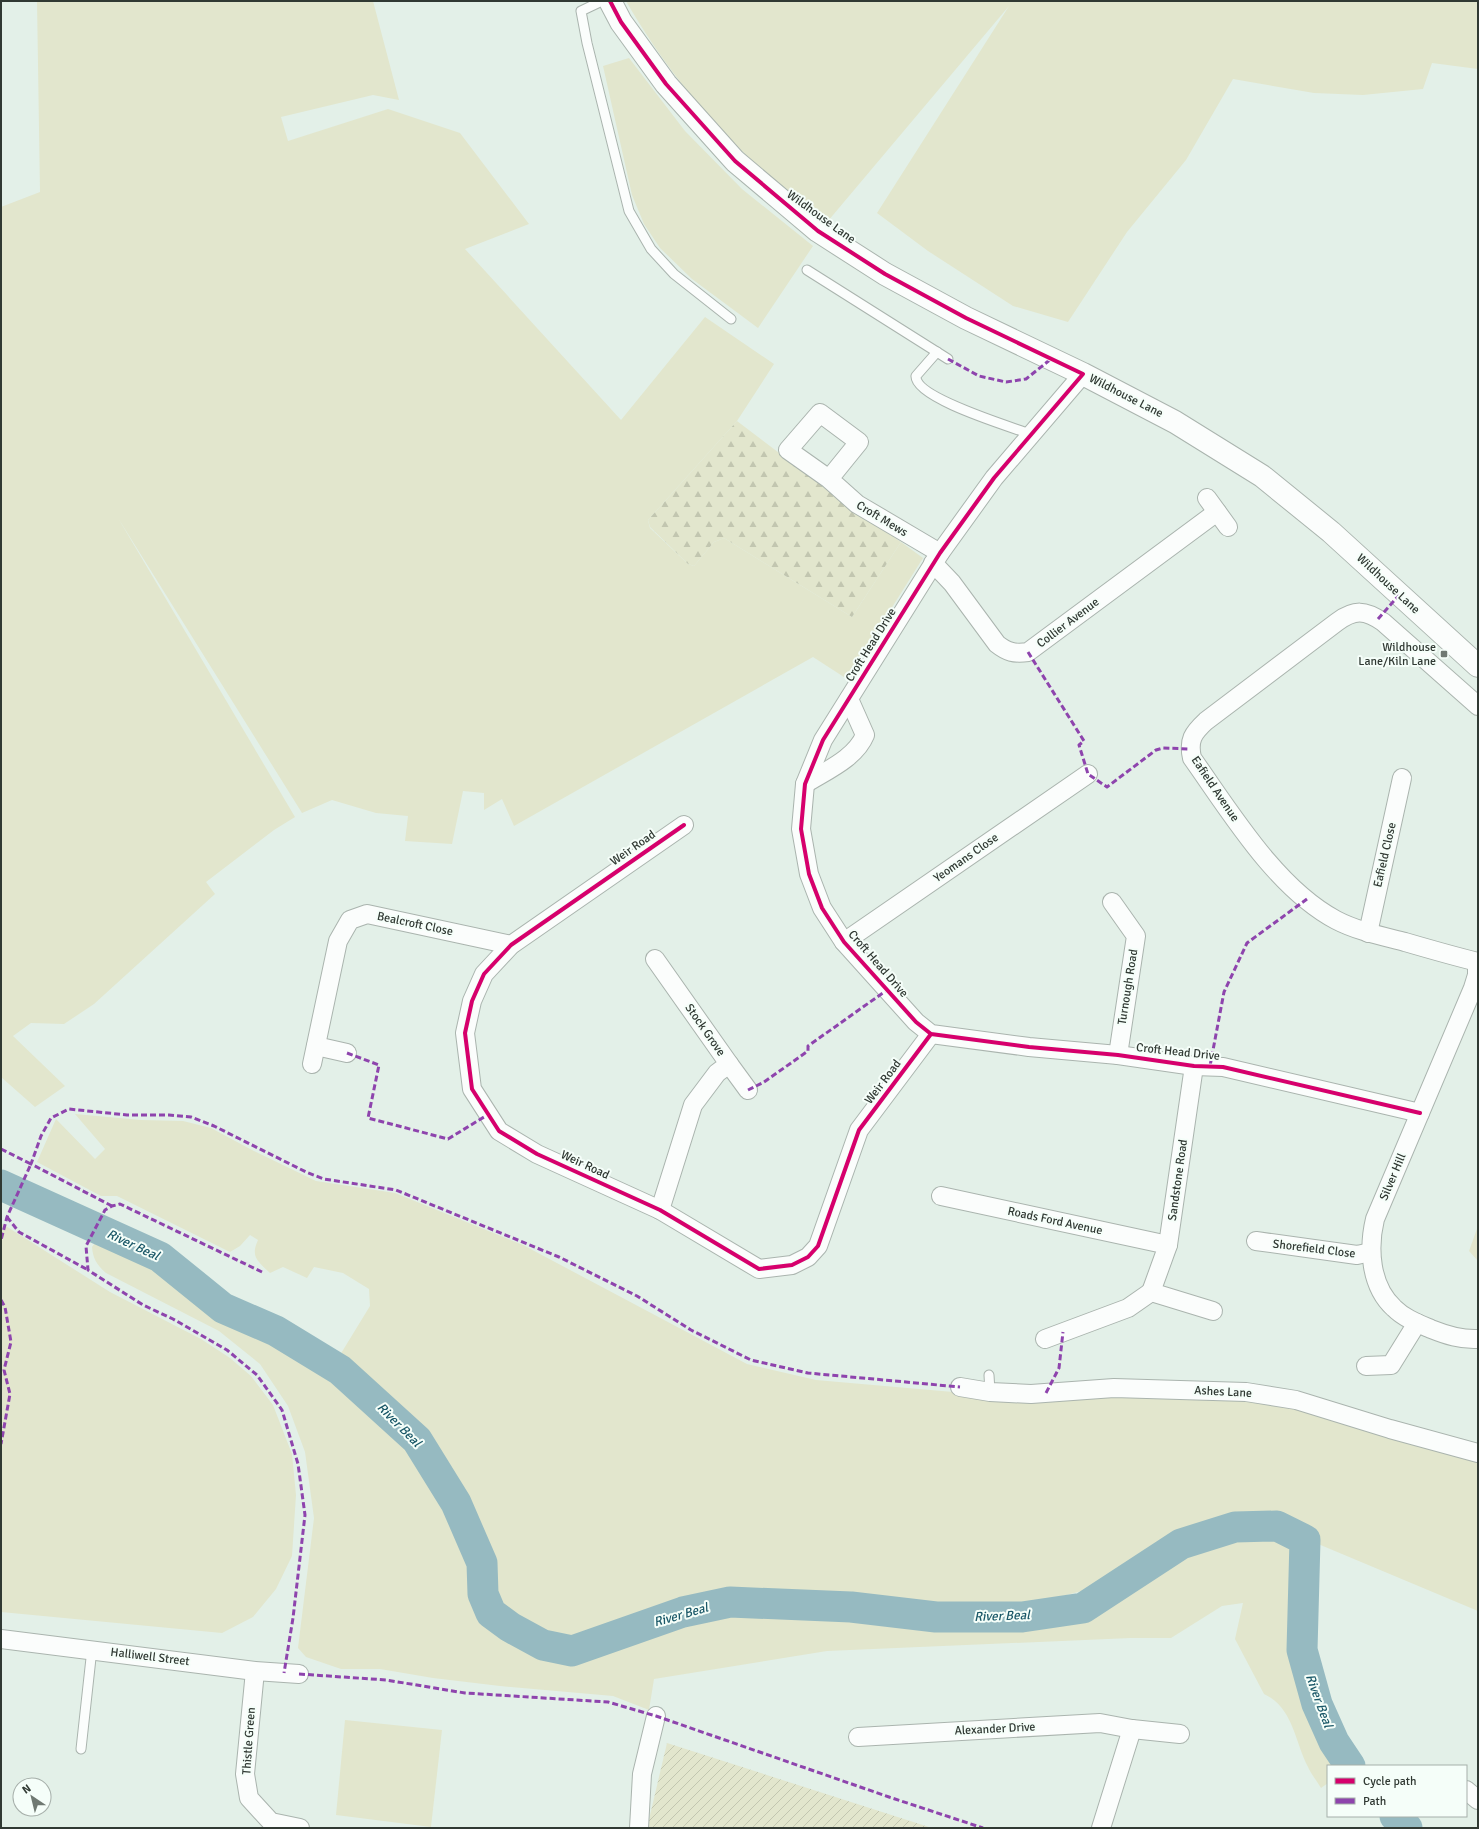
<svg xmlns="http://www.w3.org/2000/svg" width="1479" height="1829" font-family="Signika,sans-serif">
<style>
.green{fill:#e2e6cd}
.forest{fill:url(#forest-firs)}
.garden{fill:url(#garden-furrows)}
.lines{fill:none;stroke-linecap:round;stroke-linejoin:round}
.river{stroke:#96bac1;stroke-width:31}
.service-casing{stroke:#aab4ae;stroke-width:11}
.minor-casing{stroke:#aab4ae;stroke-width:20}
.secondary-casing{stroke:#aab4ae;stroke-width:24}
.service{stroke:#fbfdfc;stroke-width:9}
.minor{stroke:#fbfdfc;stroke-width:18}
.secondary{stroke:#fbfdfc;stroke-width:22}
.quiet{stroke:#8e44ad;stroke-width:3;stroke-dasharray:6 3;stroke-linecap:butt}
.cycleway-casing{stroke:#f5fef9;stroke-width:6}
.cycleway{stroke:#d6006c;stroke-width:4}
.poi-dot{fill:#6f7972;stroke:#f5fef9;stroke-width:1.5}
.labels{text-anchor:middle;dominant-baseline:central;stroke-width:4;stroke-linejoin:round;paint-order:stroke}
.street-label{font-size:12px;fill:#303933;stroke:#f5fef9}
.poi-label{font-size:12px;fill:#303933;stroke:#f5fef9;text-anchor:end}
.water-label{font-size:13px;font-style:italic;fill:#195767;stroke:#f5fef9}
</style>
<defs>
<pattern id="forest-firs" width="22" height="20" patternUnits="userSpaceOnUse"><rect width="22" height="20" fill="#e2e6cd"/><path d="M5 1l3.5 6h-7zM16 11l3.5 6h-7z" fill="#c2c6b0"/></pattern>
<pattern id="garden-furrows" width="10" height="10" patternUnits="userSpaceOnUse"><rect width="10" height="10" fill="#e2e6cd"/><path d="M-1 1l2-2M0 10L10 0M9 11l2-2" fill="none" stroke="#c2c6b0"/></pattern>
</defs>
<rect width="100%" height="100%" fill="#e3f0e8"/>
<!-- green -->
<g class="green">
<polygon points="37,1 373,1 399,100 373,95 281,117 288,141 388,109 460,133 529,224 465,249 621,420 705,317 774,364 737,421 648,520 650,528 688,564 694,566 714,542 724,538 852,617 901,542 923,558 847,679 813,657 514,826 502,799 484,810 484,793 463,791 452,844 405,841 408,816 376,813 332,800 302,813 118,518 295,817 274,830 206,882 215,894 94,1004 64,1024 31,1023 13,1036 65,1086 35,1107 1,1077 1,207 40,192"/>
<path d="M 626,1 L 1478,1 L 1478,69 L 1432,63 L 1423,89 L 1363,95 L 1314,93 L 1233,79 L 1186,160 L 1127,232 L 1068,322 L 1013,306 L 928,251 L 877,213 L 1009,6 L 828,221 C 802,200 769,177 745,154 C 699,109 658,57 626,1 Z"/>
<polygon points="629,58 685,131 742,189 813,246 758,328 692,279 660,248 644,224 632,195 603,66"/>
<path d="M 75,1114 L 141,1120 L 183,1121 L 211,1128 L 252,1150 L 316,1181 L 395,1193 L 523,1245 L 747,1364 L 816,1380 L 999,1396 L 1258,1397 L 1478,1459 L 1478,1611 L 1311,1541 L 1302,1525 L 1283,1514 L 1250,1514 L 1208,1522 L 1089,1589 L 1044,1601 L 959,1607 L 787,1591 L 710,1594 L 581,1638 L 552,1640 L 523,1626 L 504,1612 L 494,1594 L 491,1563 L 486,1550 L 444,1459 L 428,1432 L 390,1402 L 340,1355 L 370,1306 L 369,1289 L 343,1273 L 314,1267 L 307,1278 L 283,1267 L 270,1273 C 258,1261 250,1257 258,1240 L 250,1235 L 240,1246 L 230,1252 L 117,1196 L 101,1196 L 37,1162 L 56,1119 L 95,1159 L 105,1149 Z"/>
<polygon points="1,1223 110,1292 201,1339 230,1358 251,1376 273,1405 292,1454 296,1495 292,1556 276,1589 253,1617 222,1633 1,1612"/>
<polygon points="1478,1226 1478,1261 1469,1251"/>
<path d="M 101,1234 L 206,1303 L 255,1326 L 333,1372 L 412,1441 L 457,1519 L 476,1567 L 472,1596 L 479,1617 L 506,1638 L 556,1657 L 576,1656 L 688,1619 L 729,1612 L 854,1615 L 944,1625 L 1022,1623 L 1087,1613 L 1187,1550 L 1232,1536 L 1271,1533 L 1287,1538 C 1307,1574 1293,1606 1297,1643 C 1300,1682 1323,1733 1343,1766 L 1328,1766 L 1328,1783 L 1321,1788 C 1317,1781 1311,1774 1308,1767 C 1295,1742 1293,1707 1264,1694 L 1235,1639 L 1243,1603 L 1222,1606 L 1171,1638 L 1131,1638 L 827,1651 L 654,1679 L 649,1710 L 613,1696 L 500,1686 L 433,1678 L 380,1669 L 341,1669 L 306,1657 L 298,1648 L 314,1518 L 305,1452 L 288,1406 L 260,1364 L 219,1331 L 106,1273 C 97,1265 93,1259 92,1247 Z"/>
<polygon points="345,1720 442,1730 431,1827 336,1815"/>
</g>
<!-- forest -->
<polygon class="forest" points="737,421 844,502 901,542 852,617 724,538 714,542 694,566 688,564 650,527 648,520"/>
<!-- garden -->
<polygon class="garden" points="667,1743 932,1828 647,1828"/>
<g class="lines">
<!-- river -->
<g class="river">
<polyline points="1,1185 160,1257 223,1308 276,1331 340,1370 417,1440 456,1503 482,1563 483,1594 491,1613 510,1627 543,1645 572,1651 683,1612 730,1602 851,1607 936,1617 1022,1617 1083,1608 1181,1544 1235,1527 1277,1526 1305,1540 1302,1650 1317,1704 1334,1742 1350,1766"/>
<polyline points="1395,1816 1407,1828"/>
</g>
<defs>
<g id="service">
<polyline points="602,1 581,11 587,43 629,211 651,249 674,274 731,319"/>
<polyline points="807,270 948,359"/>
<path d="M 937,352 L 916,376 C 914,398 1012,427 1030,434"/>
<polyline points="989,1375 990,1392"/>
<polyline points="81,1749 92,1649"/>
</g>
<g id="minor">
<polyline points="1083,374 994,478 940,553 823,740 805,784 801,829 809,874 822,908 844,942 916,1022 931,1034 1029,1047 1118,1055 1194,1066 1223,1067 1420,1113"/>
<polyline points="829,479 859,442 820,413 788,450 829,479 857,504 940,553"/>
<polyline points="1207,498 1228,527"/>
<path d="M 933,563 L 952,583 L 997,644 C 1007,652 1014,654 1028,652 L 1217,512"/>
<path d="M 1478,706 L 1383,622 C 1365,610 1355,609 1337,622 L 1206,721 C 1193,733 1188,740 1192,758 C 1231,813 1276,888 1336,920 C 1357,931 1382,936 1405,942 C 1429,949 1453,956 1478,962"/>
<path d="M 805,784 C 825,771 855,759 865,735 L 849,699"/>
<polyline points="684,825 511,945 484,974 472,1001 465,1033 472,1089 499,1131 537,1154 660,1210 759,1269 792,1265 808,1257 818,1246 859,1130 931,1034"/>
<polyline points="1112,902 1136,936 1118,1055"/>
<polyline points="1368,933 1402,778"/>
<polyline points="844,942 1088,774"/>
<polyline points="655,959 729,1064 717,1073 693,1105 660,1210"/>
<path d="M 1477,962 L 1477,975 L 1473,988 L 1375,1219 C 1368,1248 1370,1286 1394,1308 C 1404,1318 1417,1323 1431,1329 C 1446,1335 1461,1340 1478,1339"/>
<polyline points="316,1046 347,1053"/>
<polyline points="312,1064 338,941 350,920 367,914 511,945"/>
<polyline points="729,1064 748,1090"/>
<polyline points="941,1196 1168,1245"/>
<polyline points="1256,1241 1357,1255 1371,1252"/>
<polyline points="1151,1292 1168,1245 1194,1066"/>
<polyline points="1151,1292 1213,1311"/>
<polyline points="1045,1339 1128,1308 1151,1292"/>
<polyline points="1366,1366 1391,1365 1417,1323"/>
<polyline points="960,1387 990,1392 1031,1394 1114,1388 1246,1392 1296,1400 1390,1429 1478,1453"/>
<polyline points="1,1639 255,1671 299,1674"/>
<polyline points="255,1671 245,1774 249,1798 271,1822 300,1828"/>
<polyline points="858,1737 1100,1723 1132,1729 1180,1734"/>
<polyline points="1466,1790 1478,1800"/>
<polyline points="639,1828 642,1774 656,1716"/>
<polyline points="1101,1828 1132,1729"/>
</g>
<polyline id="secondary" points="610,1 621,22 666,84 735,161 818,231 885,274 966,318 1083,374 1175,422 1262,476 1331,532 1478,666"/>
</defs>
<!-- service casing -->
<use href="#service" class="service-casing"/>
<!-- minor casing -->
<use href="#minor" class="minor-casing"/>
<!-- secondary casing -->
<use href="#secondary" class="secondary-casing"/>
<!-- service -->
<use href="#service" class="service"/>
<!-- minor -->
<use href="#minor" class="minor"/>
<!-- secondary -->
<use href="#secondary" class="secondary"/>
<!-- quiet -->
<g class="quiet">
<polyline points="948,359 979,376 1006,382 1026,379 1051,359"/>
<polyline points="1378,619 1399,595"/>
<polyline points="1028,652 1084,741 1079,745 1088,774 1107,787 1156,750 1163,748 1190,749"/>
<polyline points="347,1053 379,1065 368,1118 448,1139 489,1114"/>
<polyline points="1210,1066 1224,992 1247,943 1307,899"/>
<polyline points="748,1090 764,1082 808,1051 808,1046 887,990"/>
<polyline points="1,1149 31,1164 7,1217 1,1240"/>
<polyline points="112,1206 31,1164 41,1136 51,1118 69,1109 127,1115 169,1115 191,1117 214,1126 306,1172 324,1179 396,1190 559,1257 637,1296 691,1330 751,1360 808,1373 960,1387"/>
<polyline points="7,1217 19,1232 88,1270"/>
<polyline points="262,1272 120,1204 112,1206 105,1210 86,1246 88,1270 143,1305 173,1319 227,1350 257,1375 282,1410 298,1464 305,1515 293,1618 284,1673"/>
<polyline points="1,1300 5,1307 11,1342 4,1370 10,1394 1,1444"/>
<polyline points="1046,1393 1059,1368 1063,1332"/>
<polyline points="299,1674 386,1680 465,1693 608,1702 656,1716 889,1797 983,1828"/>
</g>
<defs>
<g id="cycleway">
<polyline points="610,1 621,22 666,84 735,161 818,231 885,274 966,318 1083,374 994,478 940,553 823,740 805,784 801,829 809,874 822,908 844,942 916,1022 931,1034 1029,1047 1118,1055 1194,1066 1223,1067 1420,1113"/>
<polyline points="684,825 511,945 484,974 472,1001 465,1033 472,1089 499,1131 537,1154 660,1210 759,1269 792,1265 808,1257 818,1246 859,1130 931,1034"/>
</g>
</defs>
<!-- cycleway casing -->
<use href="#cycleway" class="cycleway-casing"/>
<!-- cycleway -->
<use href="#cycleway" class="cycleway"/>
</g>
<!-- markers -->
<rect class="poi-dot" x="1440" y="650" width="8" height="8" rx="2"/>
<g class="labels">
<!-- street labels -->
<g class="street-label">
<text transform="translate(821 217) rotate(36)">Wildhouse Lane</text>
<text transform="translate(1126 396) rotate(27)">Wildhouse Lane</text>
<text transform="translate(882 519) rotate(31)">Croft Mews</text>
<text transform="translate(1388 584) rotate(43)">Wildhouse Lane</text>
<text transform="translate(1068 623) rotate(-37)">Collier Avenue</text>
<text transform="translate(871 645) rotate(-58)">Croft Head Drive</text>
<text transform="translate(1215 789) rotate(56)">Eafield Avenue</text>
<text transform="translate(633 848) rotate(-35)">Weir Road</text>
<text transform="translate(1385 855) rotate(-77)">Eafield Close</text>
<text transform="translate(966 858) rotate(-35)">Yeomans Close</text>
<text transform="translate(415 924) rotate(12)">Bealcroft Close</text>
<text transform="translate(878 964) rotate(49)">Croft Head Drive</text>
<text transform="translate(1128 987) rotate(-81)">Turnough Road</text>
<text transform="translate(705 1030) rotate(55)">Stock Grove</text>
<text transform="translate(1178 1052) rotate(6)">Croft Head Drive</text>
<text transform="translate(883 1082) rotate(-53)">Weir Road</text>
<text transform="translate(585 1165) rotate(25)">Weir Road</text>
<text transform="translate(1393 1177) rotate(-67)">Silver Hill</text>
<text transform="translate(1178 1180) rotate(-82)">Sandstone Road</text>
<text transform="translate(1055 1221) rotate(12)">Roads Ford Avenue</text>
<text transform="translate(1314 1249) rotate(7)">Shorefield Close</text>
<text transform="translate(1223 1392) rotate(3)">Ashes Lane</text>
<text transform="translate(150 1657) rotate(7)">Halliwell Street</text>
<text transform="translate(995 1729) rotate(-3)">Alexander Drive</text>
<text transform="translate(249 1741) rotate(-86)">Thistle Green</text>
</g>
<!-- poi labels -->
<g class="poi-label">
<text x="1436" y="647">Wildhouse<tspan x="1436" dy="14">Lane/Kiln Lane</tspan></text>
</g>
<!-- water labels -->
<g class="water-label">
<text transform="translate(133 1245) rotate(25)">River Beal</text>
<text transform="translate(399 1425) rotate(45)">River Beal</text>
<text transform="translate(681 1615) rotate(-16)">River Beal</text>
<text transform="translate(1002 1616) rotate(-2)">River Beal</text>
<text transform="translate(1319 1701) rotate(70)">River Beal</text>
</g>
</g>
<!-- border -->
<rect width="1479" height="1829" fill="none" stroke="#303933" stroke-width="4"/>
<!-- legend -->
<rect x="1327" y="1765" width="140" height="52" fill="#f5fef9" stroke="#a6afaa"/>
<rect x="1335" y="1778" width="20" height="6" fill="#d6006c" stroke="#a6afaa"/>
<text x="1363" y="1785" font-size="12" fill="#303933">Cycle path</text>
<rect x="1335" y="1798" width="20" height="6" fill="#8e44ad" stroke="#a6afaa"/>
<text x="1363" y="1805" font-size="12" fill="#303933">Path</text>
<!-- north arrow -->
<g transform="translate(32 1797) rotate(325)"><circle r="19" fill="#f5fef9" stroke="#a6afaa"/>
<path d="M0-3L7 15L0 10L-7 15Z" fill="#6f7972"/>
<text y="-6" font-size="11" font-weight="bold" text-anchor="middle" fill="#303933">N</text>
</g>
</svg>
